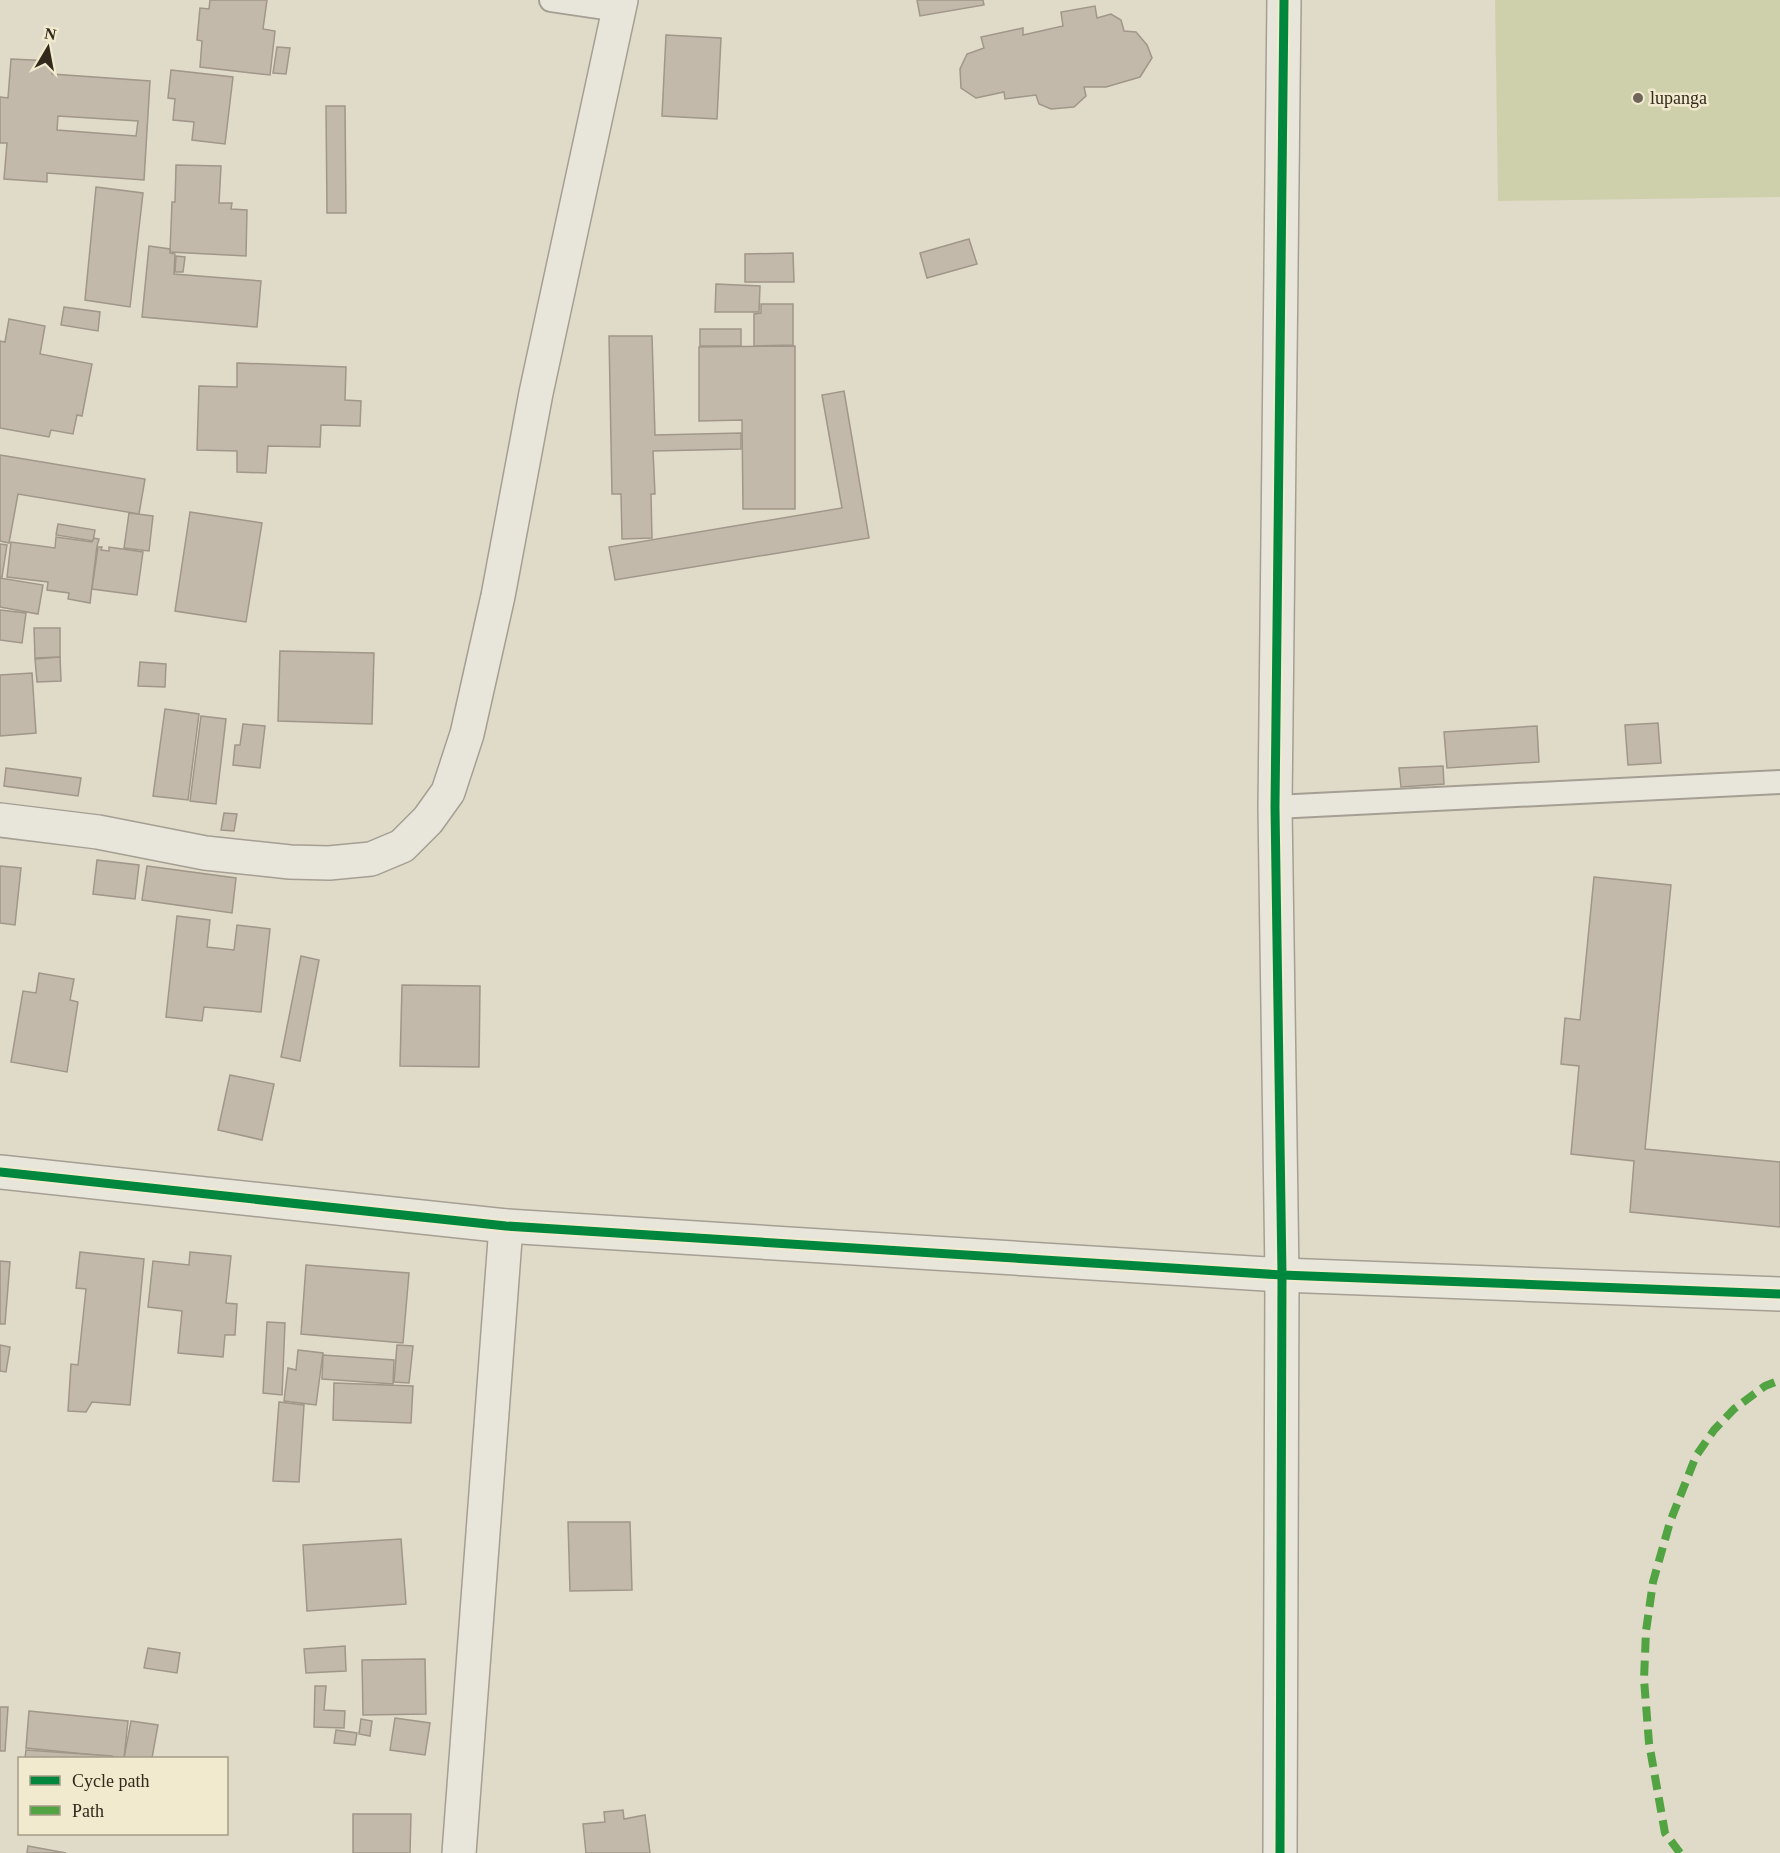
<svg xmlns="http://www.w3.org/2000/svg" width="1780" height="1853" font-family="Georgia,serif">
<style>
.pitch{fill:#ced0ac}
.building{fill:#c3b9aa;stroke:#a09689;stroke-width:1.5;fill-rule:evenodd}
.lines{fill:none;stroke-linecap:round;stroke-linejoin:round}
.lane-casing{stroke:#a59f93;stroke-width:26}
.street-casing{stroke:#a59f93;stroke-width:36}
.lane{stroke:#e8e5db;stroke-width:22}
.street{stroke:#e8e5db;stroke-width:33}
.quiet{stroke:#52a341;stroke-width:8;stroke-dasharray:15 8;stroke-linecap:butt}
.cycleway-casing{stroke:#f2eace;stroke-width:13}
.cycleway{stroke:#00873e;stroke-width:9}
.poi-dot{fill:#6f6659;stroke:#f2eace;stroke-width:2}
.labels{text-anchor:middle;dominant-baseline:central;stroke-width:5;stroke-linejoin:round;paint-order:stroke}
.poi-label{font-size:18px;fill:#32281c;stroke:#f2eace;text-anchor:start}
</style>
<rect width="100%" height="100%" fill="#e0dac9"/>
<!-- pitch -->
<polygon class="pitch" points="1495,0 1780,0 1780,197 1498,201"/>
<!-- building -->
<g class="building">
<polygon points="210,0 267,0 263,29 275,31 270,75 200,67 202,41 197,40 200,8 209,9"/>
<polygon points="917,0 983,0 984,5 920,16"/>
<polygon points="1095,6 1097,18 1111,14 1121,20 1124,31 1136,32 1147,45 1152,58 1140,77 1106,87 1084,87 1086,96 1074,107 1051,109 1039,104 1036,95 1005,99 1004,92 976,98 961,88 960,69 967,54 984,48 981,37 1023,28 1023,35 1063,26 1061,12"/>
<polygon points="666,35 721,38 717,119 662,116"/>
<polygon points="277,47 290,48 286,74 273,73"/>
<path d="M 11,59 L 53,61 L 52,74 L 150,81 L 144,180 L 47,173 L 47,182 L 4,179 L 7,143 L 0,143 L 0,97 L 8,98 ZM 58,116 L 138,121 L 136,136 L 57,130 Z"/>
<polygon points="171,70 233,77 225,144 192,140 194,122 173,120 175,99 168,98"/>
<polygon points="326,106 345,106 346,213 327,213"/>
<polygon points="176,165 221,166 219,203 232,203 231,209 247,210 246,256 170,252 172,202 175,202"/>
<polygon points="96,187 143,193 130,307 85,300"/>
<polygon points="969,239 977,264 927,278 920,253"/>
<polygon points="149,246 170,249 170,253 175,254 174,274 261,281 257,327 142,317"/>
<polygon points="793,253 794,282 745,282 745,254"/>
<polygon points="176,256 185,257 183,272 175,272"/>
<polygon points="716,284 760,286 759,312 715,312"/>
<polygon points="761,304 793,304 793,345 754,346 754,314 761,313"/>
<polygon points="64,307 100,312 98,331 61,325"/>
<polygon points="9,319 45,326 40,354 92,364 82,416 77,415 73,434 51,430 49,437 0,428 0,341 5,342"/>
<rect x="700" y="329" width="41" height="17"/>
<polygon points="609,336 652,336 655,435 741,433 741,449 653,451 655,494 651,494 652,538 622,539 621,494 612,494"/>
<polygon points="795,346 795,509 743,509 742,420 699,421 699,347"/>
<polygon points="237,363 346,367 345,400 361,401 360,426 321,425 320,447 268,446 266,473 237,472 237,451 197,450 199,386 237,387"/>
<polygon points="844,391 869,538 615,580 609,547 842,508 822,395"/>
<polygon points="0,455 145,479 139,514 18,494 9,543 0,541"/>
<polygon points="190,512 262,523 246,622 175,611"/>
<polygon points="129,513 153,516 149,551 124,548"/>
<polygon points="58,524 95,530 93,541 56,535"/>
<polygon points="56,537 92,542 94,538 99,539 97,546 90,603 68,599 69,593 47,590 48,582 7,577 11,542 55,548"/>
<polygon points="0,544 7,545 2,577 0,577"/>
<polygon points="98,547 102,547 101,550 109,551 109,547 143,552 137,595 92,589"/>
<polygon points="0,578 43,585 38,614 0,607"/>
<polygon points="0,610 26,613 22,643 0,640"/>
<polygon points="34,628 60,628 60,657 35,658"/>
<polygon points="280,651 374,653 372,724 278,721"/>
<polygon points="60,657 61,681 37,682 35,659"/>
<polygon points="140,662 166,664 165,687 138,686"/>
<polygon points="32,673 36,733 0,736 0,675"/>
<polygon points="165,709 199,714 188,800 153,796"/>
<polygon points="201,716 226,719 216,804 190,801"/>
<polygon points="1658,723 1661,763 1628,765 1625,725"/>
<polygon points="243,724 265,726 260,768 233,765 235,745 240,745"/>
<polygon points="1537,726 1539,762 1447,768 1444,732"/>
<polygon points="1443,766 1444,784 1401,787 1399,768"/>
<polygon points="6,768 81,778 78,796 4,786"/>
<polygon points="224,813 237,814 234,831 221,830"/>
<polygon points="97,860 139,865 135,899 93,894"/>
<polygon points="0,866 21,868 15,925 0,923"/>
<polygon points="147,866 236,878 232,913 142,900"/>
<polygon points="1594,877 1671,885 1645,1149 1780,1162 1780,1227 1630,1212 1634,1161 1571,1154 1579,1066 1561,1064 1565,1018 1580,1020"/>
<polygon points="177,916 210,920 207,947 234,950 237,925 270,929 261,1012 204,1007 202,1021 166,1017"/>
<polygon points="301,956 319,960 300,1061 281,1057"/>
<polygon points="39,973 74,979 70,1000 78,1002 67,1072 11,1062 23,991 36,993"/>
<polygon points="402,985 480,986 479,1067 400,1066"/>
<polygon points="230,1075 274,1084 262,1140 218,1130"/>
<polygon points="80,1252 144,1259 130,1405 92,1402 86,1412 68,1411 71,1364 78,1365 86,1289 76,1288"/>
<polygon points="190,1252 231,1256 226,1303 237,1304 235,1335 225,1335 223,1357 178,1353 182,1311 148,1307 153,1261 189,1265"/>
<polygon points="0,1261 10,1262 5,1324 0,1324"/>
<polygon points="306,1265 409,1273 403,1343 301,1334"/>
<polygon points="267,1322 285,1323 282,1395 263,1393"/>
<polygon points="0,1345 10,1347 6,1372 0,1371"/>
<polygon points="397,1345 413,1346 409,1383 394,1382"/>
<polygon points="298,1350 323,1353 316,1405 284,1401 288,1368 296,1370"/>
<polygon points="323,1355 394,1360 393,1384 322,1379"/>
<polygon points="334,1383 413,1386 411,1423 333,1420"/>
<polygon points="279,1402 304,1405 299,1482 273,1481"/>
<polygon points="568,1522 630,1522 632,1590 570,1591"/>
<polygon points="401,1539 406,1604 307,1611 303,1545"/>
<polygon points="345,1646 346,1671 306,1673 304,1649"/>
<polygon points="148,1648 180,1653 177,1673 144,1668"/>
<polygon points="425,1659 426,1714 363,1715 362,1660"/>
<polygon points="315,1686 326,1686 324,1710 345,1711 344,1728 314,1727"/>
<polygon points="0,1707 8,1707 5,1751 0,1751"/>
<polygon points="29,1711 128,1721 124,1758 26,1748"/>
<polygon points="395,1718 430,1723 425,1755 390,1750"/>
<polygon points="361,1719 372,1721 370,1736 359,1734"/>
<polygon points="131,1721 158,1725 152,1758 124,1758"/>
<polygon points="336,1730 357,1733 355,1745 334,1743"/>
<polygon points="26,1750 112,1756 112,1758 25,1758"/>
<polygon points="623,1810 624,1819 645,1815 650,1853 586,1853 583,1824 605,1822 604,1812"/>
<polygon points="353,1814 411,1814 410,1853 353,1853"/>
<polygon points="28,1846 66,1853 27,1853"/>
</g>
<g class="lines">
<defs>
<g id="lane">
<polyline points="551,0 619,10"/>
<polyline points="1275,807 1780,782"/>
</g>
<g id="street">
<polyline points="0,820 98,832 205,853 290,862 329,863 371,859 402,846 428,820 448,792 467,734 498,596 536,393 621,0"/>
<polyline points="0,1172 506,1226 1282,1275 1780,1294"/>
<polyline points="459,1853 506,1226"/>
<polyline points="1280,1853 1282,1275 1275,807 1284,0"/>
</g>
</defs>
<!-- lane casing -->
<use href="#lane" class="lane-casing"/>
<!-- street casing -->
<use href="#street" class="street-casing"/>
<!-- lane -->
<use href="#lane" class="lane"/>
<!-- street -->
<use href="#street" class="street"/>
<!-- quiet -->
<polyline class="quiet" points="1680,1853 1665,1833 1649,1743 1644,1679 1646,1631 1653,1582 1670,1522 1696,1456 1714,1430 1734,1409 1765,1386 1780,1380"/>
<defs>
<g id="cycleway">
<polyline points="0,1172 506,1226 1282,1275 1780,1294"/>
<polyline points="1280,1853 1282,1275 1275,807 1284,0"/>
</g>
</defs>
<!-- cycleway casing -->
<use href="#cycleway" class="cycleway-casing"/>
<!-- cycleway -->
<use href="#cycleway" class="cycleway"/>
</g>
<!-- markers -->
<circle class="poi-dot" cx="1638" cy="98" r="6"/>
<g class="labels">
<!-- poi labels -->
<g class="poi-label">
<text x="1650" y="98">lupanga</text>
</g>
</g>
<!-- legend -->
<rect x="18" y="1757" width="210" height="78" fill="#f2eace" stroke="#a59c87" stroke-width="1.5"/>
<rect x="30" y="1776" width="30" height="9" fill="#00873e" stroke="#a59c87" stroke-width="1.5"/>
<text x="72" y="1787" font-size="18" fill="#32281c">Cycle path</text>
<rect x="30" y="1806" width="30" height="9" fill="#52a341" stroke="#a59c87" stroke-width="1.5"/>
<text x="72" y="1817" font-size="18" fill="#32281c">Path</text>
<!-- north arrow -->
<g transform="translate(48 48) rotate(10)" stroke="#f2eace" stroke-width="4.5" paint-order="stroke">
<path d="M0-4.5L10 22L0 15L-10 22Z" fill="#32281c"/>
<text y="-9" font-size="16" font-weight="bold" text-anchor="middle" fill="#32281c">N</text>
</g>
</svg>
